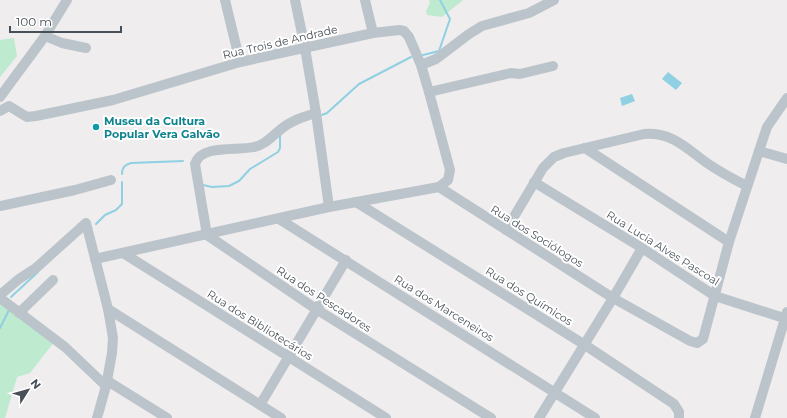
<svg xmlns="http://www.w3.org/2000/svg" width="787" height="418" font-family="Montserrat,sans-serif">
<style>
.green{fill:#beead0}
.water{fill:#8fd0e3}
.lines{fill:none;stroke-linecap:round;stroke-linejoin:round}
.stream{stroke:#8fd0e3;stroke-width:2}
.minor{stroke:#bcc4cb;stroke-width:10}
.culture-dot{fill:#0f9aa8;stroke:#fff;stroke-width:1.5}
.labels{text-anchor:middle;dominant-baseline:central;stroke-width:4;stroke-linejoin:round;paint-order:stroke}
.street-label{font-size:11px;fill:#475058;stroke:#fff}
.culture-label{font-size:11px;font-weight:bold;fill:#0d838f;stroke:#fff;text-anchor:start}
</style>
<rect width="100%" height="100%" fill="#efeded"/>
<!-- green -->
<g class="green">
<polygon points="429,0 463,0 442,17 427,15 426,11 430,3"/>
<polygon points="14,38 17,56 0,77 0,40"/>
<polygon points="0,302 54,342 30,373 17,377 5,418 0,418"/>
</g>
<!-- water -->
<g class="water">
<polygon points="668,72 682,83 676,90 662,79"/>
<polygon points="632,94 635,101 622,106 620,98"/>
</g>
<g class="lines">
<!-- stream -->
<g class="stream">
<polyline points="423,55 439,51 450,19 440,0"/>
<polyline points="322,115 327,113 359,84 411,57"/>
<path d="M 122,174 C 122,167 125,165 131,163 L 183,161"/>
<polyline points="203,185 212,187 229,186 239,181 250,169 278,152 280,148 280,135"/>
<polyline points="96,224 105,215 116,210 122,204 122,182"/>
<polyline points="11,297 38,272"/>
<polyline points="0,328 9,310"/>
</g>
<!-- minor -->
<g class="minor">
<polyline points="225,0 240,62"/>
<polyline points="295,0 305,48 316,113 329,207"/>
<polyline points="365,0 373,33"/>
<polyline points="45,36 62,43 86,48"/>
<polyline points="421,65 436,59 469,34 482,26 529,13 554,0"/>
<polyline points="429,92 511,73 520,74 553,66"/>
<polyline points="0,97 45,36 67,0"/>
<polyline points="0,111 9,106 27,117 36,116 113,100 240,62 373,33 399,30 404,31 409,37 421,65 429,92 450,170 448,180 439,187"/>
<path d="M 316,113 C 303,117 290,121 280,130 C 271,137 265,145 254,147 C 237,151 201,144 195,164 L 207,235 L 316,309 L 491,418"/>
<polyline points="585,148 729,242"/>
<polyline points="759,151 787,159"/>
<polyline points="534,182 642,248 715,296 787,319"/>
<polyline points="356,202 585,345 674,404 679,412 679,418"/>
<polyline points="0,206 75,190 111,180"/>
<polyline points="279,219 595,418"/>
<path d="M 506,230 L 543,168 L 554,157 L 564,153 L 644,134 C 672,132 686,148 707,163 C 720,172 733,179 747,186"/>
<polyline points="123,253 386,418"/>
<polyline points="95,259 329,207 439,187 613,298 690,341 697,343 703,339 729,242 759,151 767,127 787,98"/>
<polyline points="0,295 19,279 36,268 86,223 108,309 113,338 112,353 106,386 97,418"/>
<polyline points="0,298 65,347 106,386"/>
<polyline points="108,309 281,418"/>
<polyline points="19,313 53,280"/>
<polyline points="106,380 167,418"/>
<polyline points="260,405 346,260"/>
<polyline points="539,418 613,298 642,248"/>
<polyline points="755,418 787,312"/>
</g>
</g>
<!-- markers -->
<circle class="culture-dot" cx="96" cy="127" r="4"/>
<g class="labels">
<!-- street labels -->
<g class="street-label">
<text transform="translate(280 42) rotate(-13)">Rua Trois de Andrade</text>
<text transform="translate(537 236) rotate(32)">Rua dos Sociólogos</text>
<text transform="translate(663 248) rotate(32)">Rua Lucia Alves Pascoal</text>
<text transform="translate(529 296) rotate(32)">Rua dos Químicos</text>
<text transform="translate(324 299) rotate(33)">Rua dos Pescadores</text>
<text transform="translate(444 308) rotate(32)">Rua dos Marceneiros</text>
<text transform="translate(260 325) rotate(32)">Rua dos Bibliotecários</text>
</g>
<!-- culture labels -->
<g class="culture-label">
<text x="104" y="121">Museu da Cultura<tspan x="104" dy="13">Popular Vera Galvão</tspan></text>
</g>
</g>
<!-- north arrow -->
<g transform="translate(28 390) rotate(53)" stroke="#ffffff" stroke-width="3" paint-order="stroke">
<path d="M0-3L7 15L0 10L-7 15Z" fill="#475058"/>
<text y="-6" font-size="11" font-weight="bold" text-anchor="middle" fill="#475058">N</text>
</g>
<!-- scale -->
<path d="M10 26v6h111v-6" fill="none" stroke="#475058" stroke-width="2"/>
<text x="16" y="26" font-size="12" fill="#475058" stroke="#ffffff" stroke-width="3" paint-order="stroke">100 m</text>
</svg>
